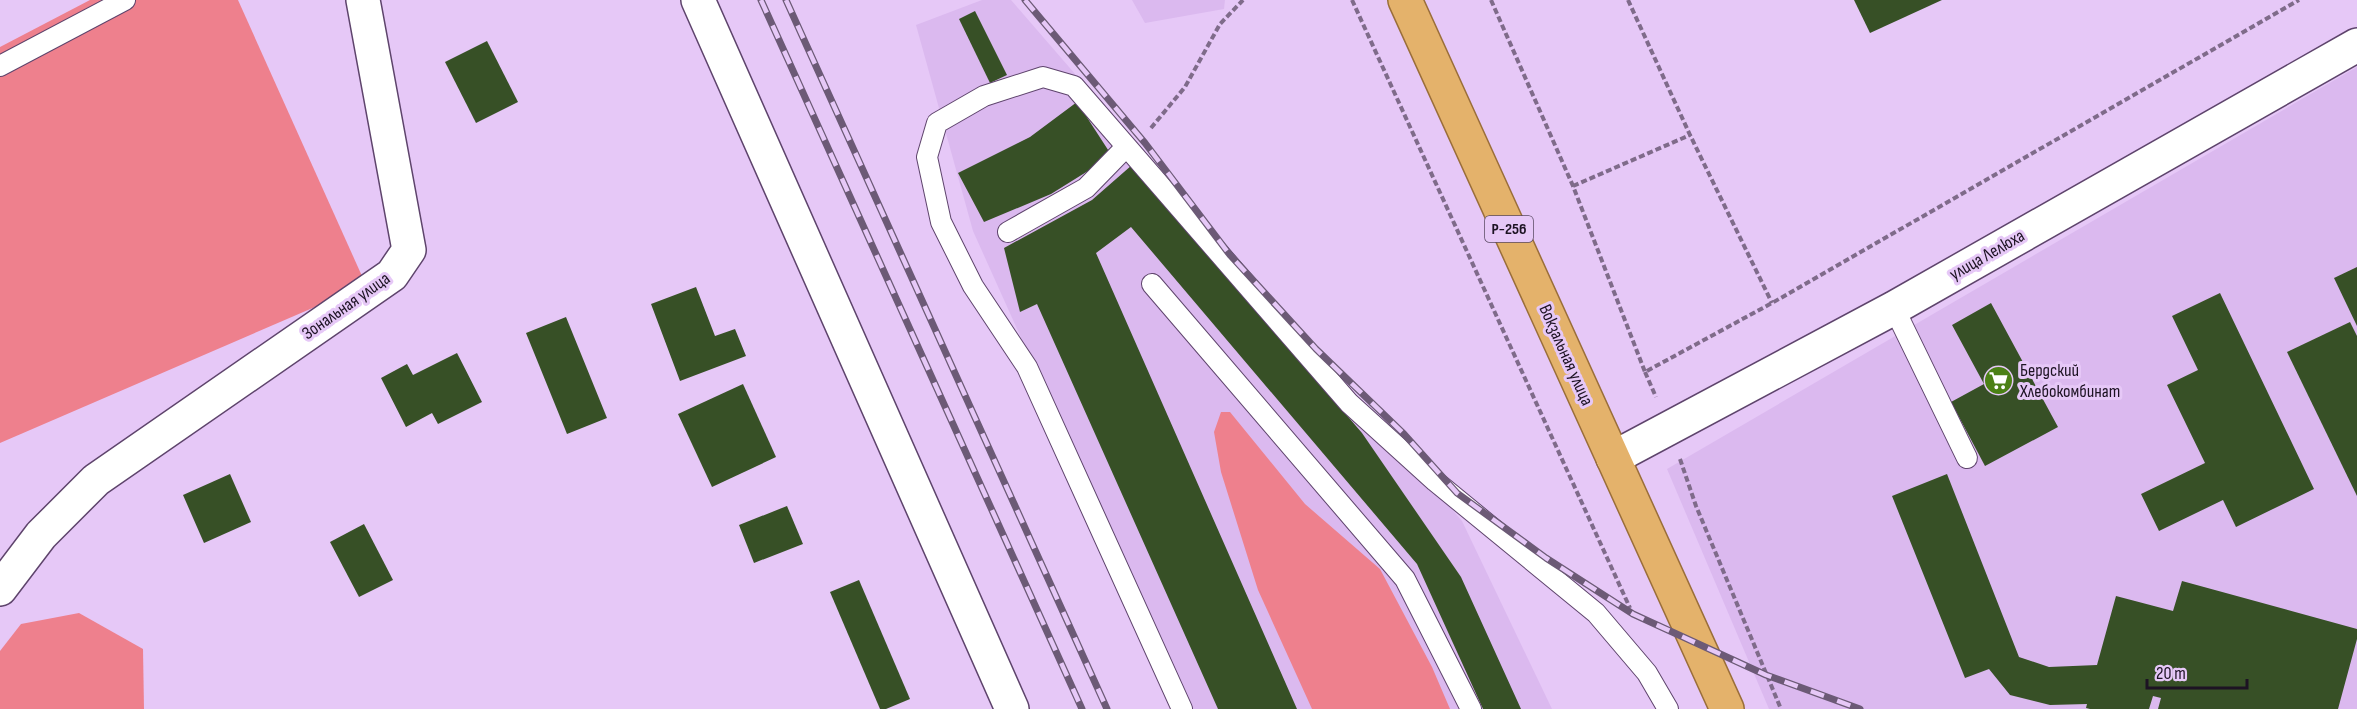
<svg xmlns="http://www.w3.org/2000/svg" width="2357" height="709" font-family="'Sofia Sans Condensed',sans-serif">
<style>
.built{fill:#dbb9ef}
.green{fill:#ee808d}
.building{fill:#375026}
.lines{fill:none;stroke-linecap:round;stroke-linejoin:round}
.service-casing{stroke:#5e446c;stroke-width:22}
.minor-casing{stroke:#5e446c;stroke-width:36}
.trunk-casing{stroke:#9a6e3a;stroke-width:36}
.path{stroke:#7f6b8a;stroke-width:4;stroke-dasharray:6 3;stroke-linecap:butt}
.service{stroke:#fff;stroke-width:20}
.minor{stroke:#fff;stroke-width:33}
.trunk{stroke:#e4b26b;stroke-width:33}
.rail-casing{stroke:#6c5a76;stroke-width:7}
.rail{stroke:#e6c8f7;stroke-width:4.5;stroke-dasharray:14;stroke-linecap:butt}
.labels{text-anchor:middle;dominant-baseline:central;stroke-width:6;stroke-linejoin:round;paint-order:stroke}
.shield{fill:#e6c8f7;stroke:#594963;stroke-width:1.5}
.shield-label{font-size:16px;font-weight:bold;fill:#1d1323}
.street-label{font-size:18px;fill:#1d1323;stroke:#e6c8f7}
.poi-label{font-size:18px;fill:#1d1323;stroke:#e6c8f7;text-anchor:start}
</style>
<rect width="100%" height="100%" fill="#e6c8f7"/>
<!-- built -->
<g class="built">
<polygon points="982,0 1011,0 1462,521 1552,709 1192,709 1109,533 973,231 916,25"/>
<polygon points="1132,0 1225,0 1224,9 1145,23"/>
<polygon points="2357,67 2357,709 1769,709 1667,469"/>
</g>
<!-- green -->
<g class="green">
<polygon points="90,0 238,0 366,285 0,443 0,47"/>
<polygon points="1221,412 1230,412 1305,504 1380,569 1432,667 1450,709 1312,709 1258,590 1221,472 1214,432"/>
<polygon points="79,613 143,649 144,709 0,709 0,651 21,624"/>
</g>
<!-- building -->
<g class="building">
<polygon points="1854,0 1942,0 1870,33"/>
<polygon points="975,11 1007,75 990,83 959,19"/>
<polygon points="487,41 518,102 476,123 445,62"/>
<polygon points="1077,102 1112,156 1051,194 984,222 958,173 1030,137"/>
<polygon points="1132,165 1362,433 1461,577 1521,709 1483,709 1417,564 1131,227 1096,253 1297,709 1218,709 1037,304 1020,312 1004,248 1092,200"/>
<polygon points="2357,267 2357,326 2334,278"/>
<polygon points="696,287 715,336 735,329 746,356 680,381 651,304"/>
<polygon points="2220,293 2314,489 2236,527 2223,500 2159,531 2141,494 2205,463 2167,385 2198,370 2172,316"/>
<polygon points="1991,303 2058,427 1985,466 1951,402 1984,384 1952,325"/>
<polygon points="566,317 607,418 567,434 526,333"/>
<polygon points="2350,322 2357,336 2357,496 2287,352"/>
<polygon points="457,353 482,402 438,424 432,413 406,427 381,378 407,364 413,375"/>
<polygon points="743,384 776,457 712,487 678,414"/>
<polygon points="230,474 251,522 204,543 183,495"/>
<polygon points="1947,474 2019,657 2049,667 2097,665 2116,596 2173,611 2182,581 2357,629 2357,639 2338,709 2158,709 2161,698 2153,696 2149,709 2090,709 2086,708 2087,704 2050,705 2010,695 1989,669 1965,678 1892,496"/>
<polygon points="787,506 803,544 754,563 739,525"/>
<polygon points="364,524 393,580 359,597 330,542"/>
<polygon points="859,580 910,699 886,709 880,709 830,592"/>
</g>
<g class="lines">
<defs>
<g id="service">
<polyline points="0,66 125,0"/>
<polyline points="1008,232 1086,188 1126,147"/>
<polyline points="1152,284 1405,579 1471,709"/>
<polyline points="1894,308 1967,458"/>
<polyline points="1182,709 1027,367 973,286 941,222 927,157 937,123 984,96 1043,77 1074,86 1349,403 1435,481 1596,613 1647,673 1668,709"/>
</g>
<g id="minor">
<polyline points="698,0 1012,709"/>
<polyline points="1613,458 1894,308 2357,45"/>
<polyline points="0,589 41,535 96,480 392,275 409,250 363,0"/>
</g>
<polyline id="trunk" points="1405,0 1727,709"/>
</defs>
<!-- service casing -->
<use href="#service" class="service-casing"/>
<!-- minor casing -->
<use href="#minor" class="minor-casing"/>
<!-- trunk casing -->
<use href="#trunk" class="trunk-casing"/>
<!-- path -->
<g class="path">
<polyline points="1352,0 1630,608"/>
<polyline points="1491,0 1573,186 1645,372 1772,303 2299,0"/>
<polyline points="1628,0 1690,135 1772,303"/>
<polyline points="1151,128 1185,87 1220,24 1243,0"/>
<polyline points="1573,186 1690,135"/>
<polyline points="1645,372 1656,397"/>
<polyline points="1680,459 1696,506 1781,709"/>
</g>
<!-- service -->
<use href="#service" class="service"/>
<!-- minor -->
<use href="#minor" class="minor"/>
<!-- trunk -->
<use href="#trunk" class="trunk"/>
<defs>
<g id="rail">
<polyline points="761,0 1082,709"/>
<polyline points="786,0 1107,709"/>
<polyline points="1025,0 1145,143 1230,255 1316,349 1404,434 1457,493 1546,558 1633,614 1766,675 1860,709"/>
</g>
</defs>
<!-- rail casing -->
<use href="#rail" class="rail-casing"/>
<!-- rail -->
<use href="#rail" class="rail"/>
</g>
<!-- icons -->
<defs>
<symbol id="supermarket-disc" viewBox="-11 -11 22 22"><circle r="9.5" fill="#4b8016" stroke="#e6c8f7"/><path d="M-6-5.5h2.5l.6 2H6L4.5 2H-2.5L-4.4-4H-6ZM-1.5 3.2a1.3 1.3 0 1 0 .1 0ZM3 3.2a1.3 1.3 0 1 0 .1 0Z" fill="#fff"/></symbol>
</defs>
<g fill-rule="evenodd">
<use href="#supermarket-disc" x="1982" y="364" width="33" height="33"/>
</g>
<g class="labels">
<!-- shield labels -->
<rect class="shield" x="1485" y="216" width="48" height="26" rx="4.5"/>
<g class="shield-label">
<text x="1509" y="229">Р-256</text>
</g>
<!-- street labels -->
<g class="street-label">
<text transform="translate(1987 255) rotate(-30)">улица Лелюха</text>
<text transform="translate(346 306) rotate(-35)">Зональная улица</text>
<text transform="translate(1566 355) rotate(66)">Вокзальная улица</text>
</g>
<!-- poi labels -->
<g class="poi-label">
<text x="2020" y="370">Бердский<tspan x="2020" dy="21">Хлебокомбинат</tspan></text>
</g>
</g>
<!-- scale -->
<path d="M2147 679v9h100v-9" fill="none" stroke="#1d1323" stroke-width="3"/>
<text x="2156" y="679" font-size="18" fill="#1d1323" stroke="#e6c8f7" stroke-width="4.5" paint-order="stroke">20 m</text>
</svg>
